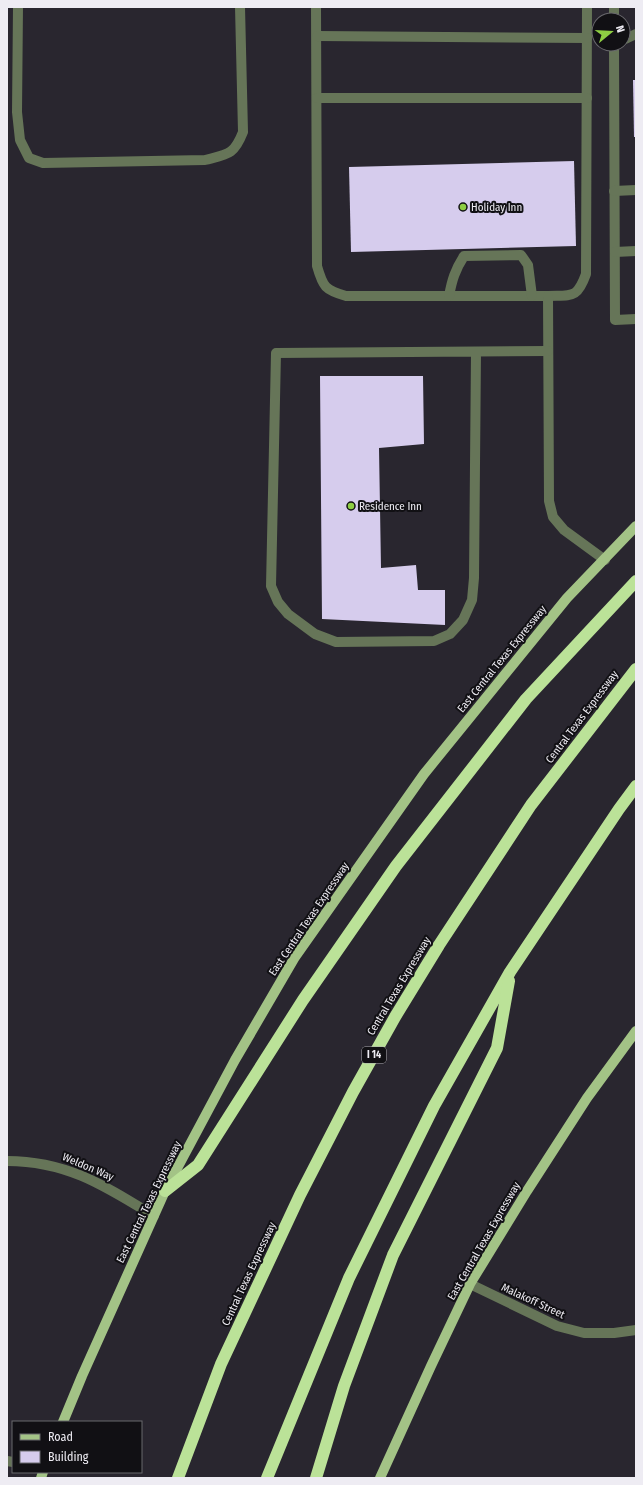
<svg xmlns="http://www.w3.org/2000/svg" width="643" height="1485" font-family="'Fira Sans Condensed',sans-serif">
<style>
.building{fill:#d6cced}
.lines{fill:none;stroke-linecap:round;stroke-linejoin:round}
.minor{stroke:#667558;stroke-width:10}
.major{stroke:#a3c386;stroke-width:10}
.highway{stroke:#bbe298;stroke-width:12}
.poi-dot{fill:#8ece43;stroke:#111014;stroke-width:1.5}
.labels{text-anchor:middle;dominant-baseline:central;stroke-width:4;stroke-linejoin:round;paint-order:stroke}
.shield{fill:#111014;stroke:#acaab0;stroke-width:1}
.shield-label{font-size:10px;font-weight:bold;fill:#eeecf3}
.poi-label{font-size:11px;fill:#eeecf3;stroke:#111014;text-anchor:start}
.street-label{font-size:11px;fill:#eeecf3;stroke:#111014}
</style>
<rect width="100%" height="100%" fill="#29262f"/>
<!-- building -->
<g class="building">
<polygon points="633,80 636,80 636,137 634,137"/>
<polygon points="574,161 576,246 351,252 349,167"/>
<polygon points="320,376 423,376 424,444 379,448 381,568 416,565 418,590 445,590 445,625 322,619"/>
</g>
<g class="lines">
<!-- minor -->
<g class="minor">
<path d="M 18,7 L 17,112 L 20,140 L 29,158 L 43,163 L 205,160 C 228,154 234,155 243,132 L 240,7"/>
<path d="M 316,7 L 317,266 C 323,287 325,290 346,296 L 548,296 C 572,295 577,299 586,274 L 587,7"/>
<polyline points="614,7 614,20"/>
<polyline points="317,36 587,38"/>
<polyline points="623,40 636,34"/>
<polyline points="614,44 615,320 636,319"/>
<polyline points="317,98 587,98"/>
<polyline points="614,191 636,190"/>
<polyline points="615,252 636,251"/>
<path d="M 449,296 C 452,280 455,270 464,256 L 521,255 L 528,265 L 532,296"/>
<polyline points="548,296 549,501 553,517 564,530 605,560"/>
<polyline points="476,352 474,578 472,600 463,620 450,634 434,641 336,642 315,634 288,614 278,602 271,586 276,353 548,351"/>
<path d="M 7,1161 C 67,1161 105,1186 154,1216"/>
<polyline points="470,1284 557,1326 584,1333 614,1333 636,1330"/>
<polyline points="7,1461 13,1462"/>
</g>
<!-- major -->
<g class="major">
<polyline points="63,1422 82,1376 165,1191 235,1060 295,957 424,774 567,598 636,526"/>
<polyline points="41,1478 43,1472"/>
<polyline points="380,1478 431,1366 470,1284 527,1191 587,1098 636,1031"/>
</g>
<!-- highway -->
<g class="highway">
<polyline points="165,1191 198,1165 303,1000 396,866 526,699 636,581"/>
<polyline points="178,1478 221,1364 300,1195 353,1092 395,1017 439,945 531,805 636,669"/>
<polyline points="267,1478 349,1278 434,1106 510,972 619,809 636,786"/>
<polyline points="316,1478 344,1386 393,1255 497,1048 509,981"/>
</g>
</g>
<!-- markers -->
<g class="poi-dot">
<circle cx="463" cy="207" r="4"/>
<circle cx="351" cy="506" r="4"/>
</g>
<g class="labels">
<!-- shield labels -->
<rect class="shield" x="362" y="1047" width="24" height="16" rx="3"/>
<g class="shield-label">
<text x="374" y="1055">I 14</text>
</g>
<!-- poi labels -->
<g class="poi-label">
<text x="471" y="207">Holiday Inn</text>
<text x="359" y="506">Residence Inn</text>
</g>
<!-- street labels -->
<g class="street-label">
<text transform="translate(502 659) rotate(-51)">East Central Texas Expressway</text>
<text transform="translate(582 717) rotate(-53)">Central Texas Expressway</text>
<text transform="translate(309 919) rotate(-56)">East Central Texas Expressway</text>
<text transform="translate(399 986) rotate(-59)">Central Texas Expressway</text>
<text transform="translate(88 1167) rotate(23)">Weldon Way</text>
<text transform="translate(149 1202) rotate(-64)">East Central Texas Expressway</text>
<text transform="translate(484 1241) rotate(-60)">East Central Texas Expressway</text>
<text transform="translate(249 1274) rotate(-65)">Central Texas Expressway</text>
<text transform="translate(533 1301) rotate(25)">Malakoff Street</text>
</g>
</g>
<!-- border -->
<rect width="643" height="1485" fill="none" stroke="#eeecf3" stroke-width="16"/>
<!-- legend -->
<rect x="12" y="1421" width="130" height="52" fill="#111014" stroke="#69686d"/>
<rect x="20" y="1434" width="20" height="6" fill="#a3c386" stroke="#69686d"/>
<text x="48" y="1441" font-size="12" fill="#eeecf3">Road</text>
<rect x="20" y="1451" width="20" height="12" fill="#d6cced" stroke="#69686d"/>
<text x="48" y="1461" font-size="12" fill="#eeecf3">Building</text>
<!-- north arrow -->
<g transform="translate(611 32) rotate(72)"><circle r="19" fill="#111014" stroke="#69686d"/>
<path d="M0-3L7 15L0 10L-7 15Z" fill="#8ece43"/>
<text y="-6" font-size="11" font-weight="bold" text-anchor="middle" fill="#eeecf3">N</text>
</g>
</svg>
